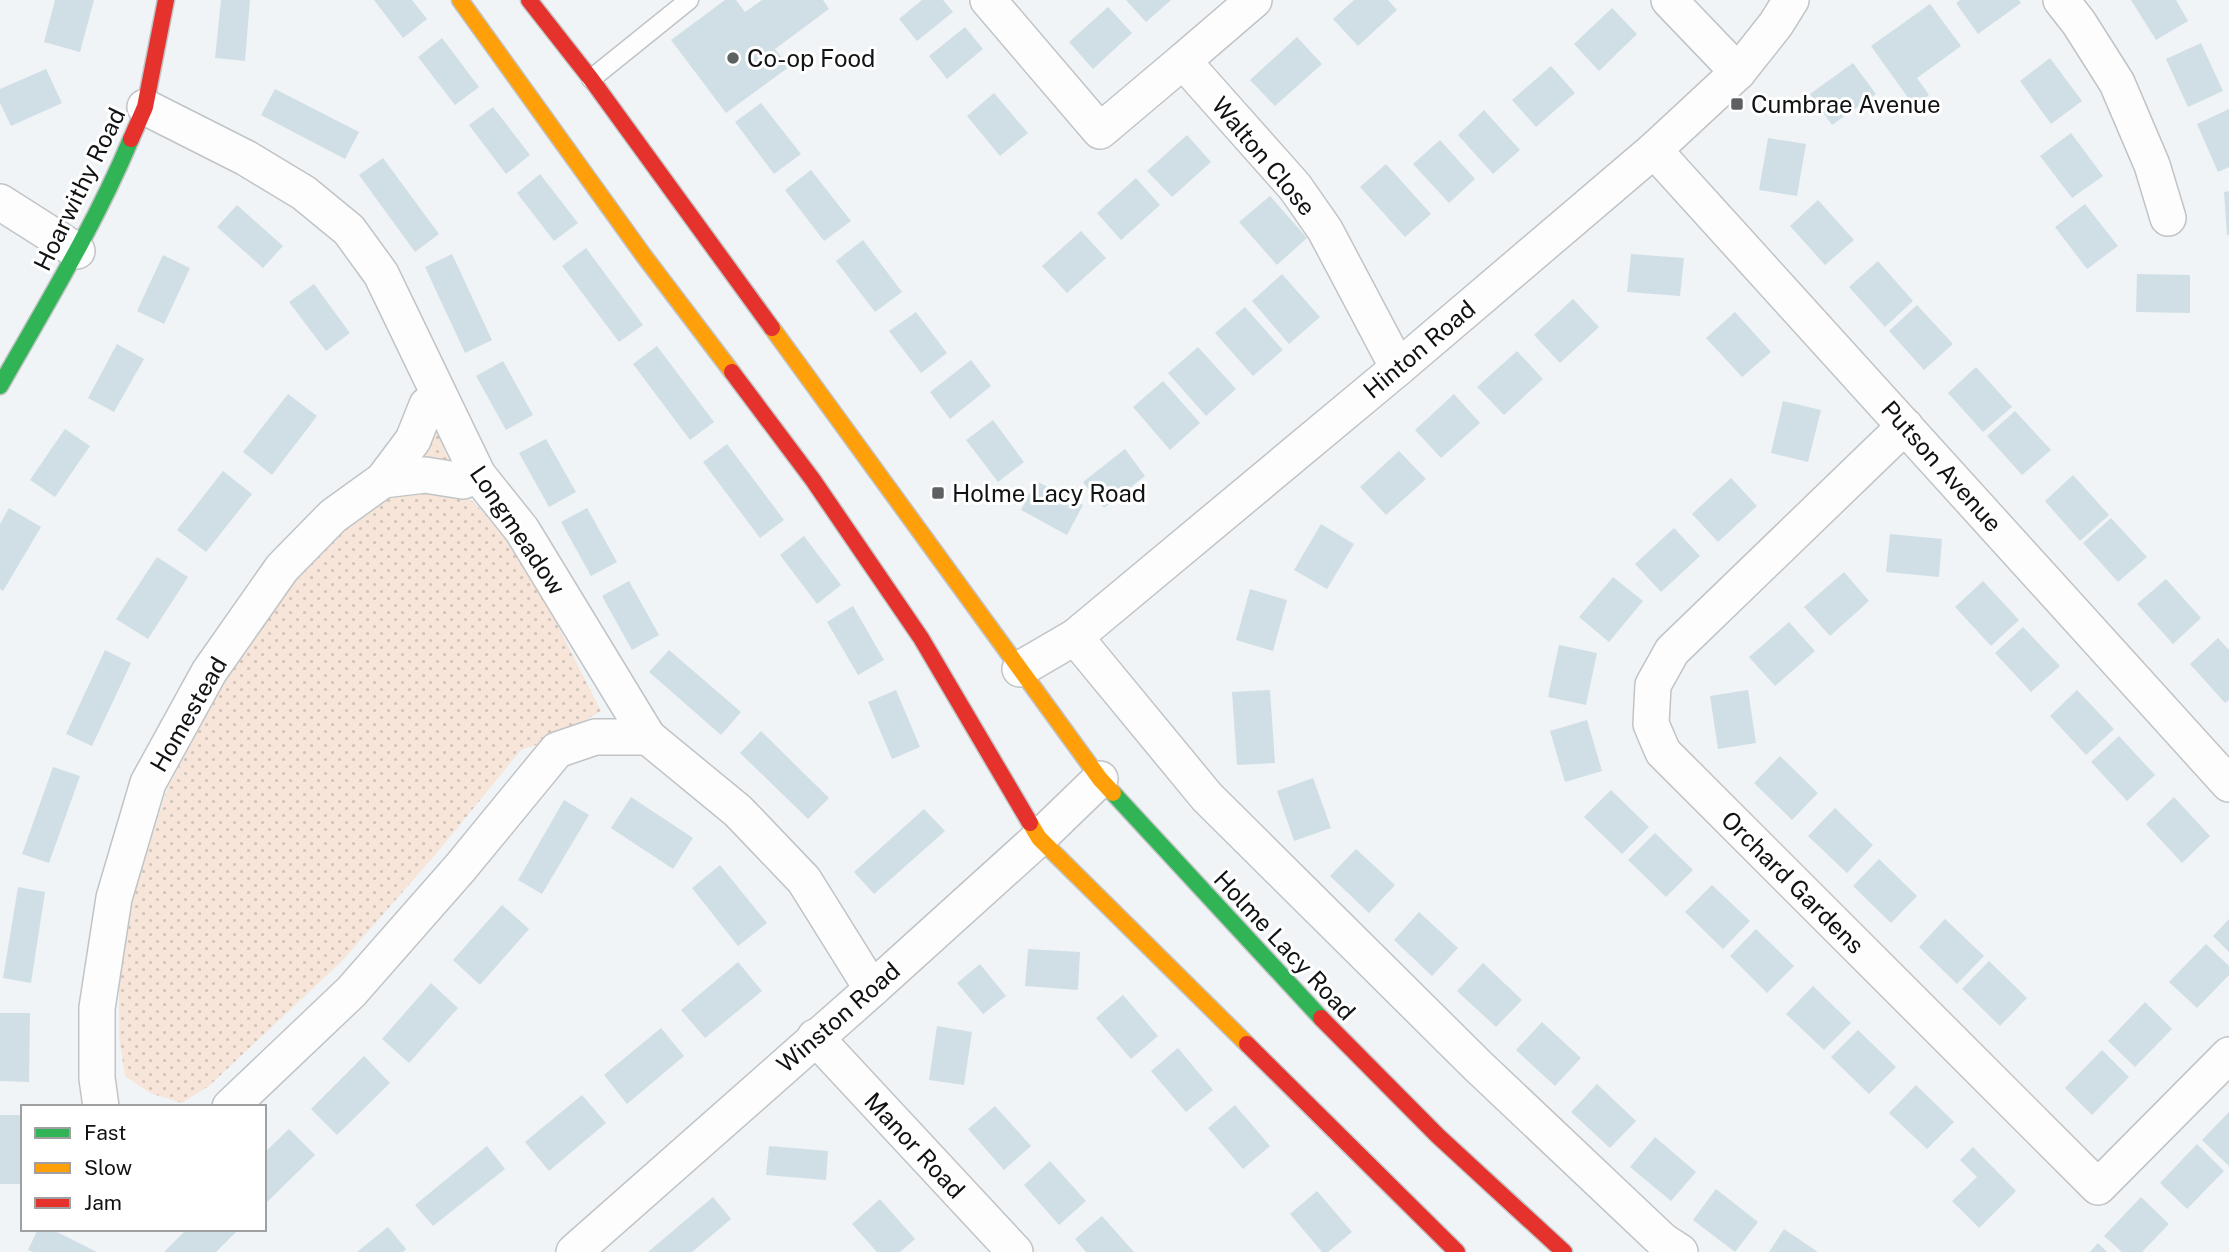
<svg xmlns="http://www.w3.org/2000/svg" width="2229" height="1252" font-family="'Public Sans',sans-serif">
<style>
.grass{fill:url(#grass-dots)}
.building{fill:#d0dfe6}
.lines{fill:none;stroke-linecap:round;stroke-linejoin:round}
.lane-casing{stroke:#c1c4c6;stroke-width:21}
.street-casing{stroke:#c1c4c6;stroke-width:38}
.fast-casing{stroke:#c1c4c6;stroke-width:19}
.slow-casing{stroke:#c1c4c6;stroke-width:19}
.jam-casing{stroke:#c1c4c6;stroke-width:19}
.lane{stroke:#fdfdfe;stroke-width:18}
.street{stroke:#fdfdfe;stroke-width:35}
.fast{stroke:#30b455;stroke-width:16}
.slow{stroke:#ff9f0a;stroke-width:16}
.jam{stroke:#e5322d;stroke-width:16}
.poi-dot{fill:#5e6162;stroke:#fff;stroke-width:2.5}
.labels{text-anchor:middle;dominant-baseline:central;stroke-width:6;stroke-linejoin:round;paint-order:stroke}
.poi-label{font-size:24px;fill:#101213;stroke:#fff;text-anchor:start}
.street-label{font-size:24px;fill:#101213;stroke:#fff}
</style>
<defs>
<pattern id="grass-dots" width="8" height="8" patternUnits="userSpaceOnUse" patternTransform="scale(1.75)"><rect width="8" height="8" fill="#f6e5d8"/><path d="M2 2h.1M6 6h.1" fill="none" stroke="#d2c3b8" stroke-width="1.8" stroke-linecap="round"/></pattern>
</defs>
<rect width="100%" height="100%" fill="#f0f4f6"/>
<!-- grass -->
<g class="grass">
<polygon points="437,433 452,467 418,464"/>
<polygon points="447,489 474,502 508,541 537,585 601,711 553,739 521,750 436,854 341,962 209,1086 182,1103 150,1093 125,1076 119,1037 119,976 135,890 168,787 222,687 281,592 325,547 364,512 397,493"/>
</g>
<!-- building -->
<g class="building">
<polygon points="55,0 94,0 80,52 44,42"/>
<polygon points="221,0 250,0 245,61 215,58"/>
<polygon points="374,0 412,0 427,19 403,38"/>
<polygon points="725,0 736,0 745,12 762,0 823,0 829,9 775,49 789,67 726,113 671,40"/>
<polygon points="922,0 943,0 953,12 917,41 899,19"/>
<polygon points="1126,0 1171,0 1146,22"/>
<polygon points="1354,0 1388,0 1397,10 1358,46 1333,19"/>
<polygon points="1960,0 2019,0 2021,3 1978,34 1956,3"/>
<polygon points="2131,0 2176,0 2188,21 2156,40"/>
<polygon points="1930,4 1961,46 1917,78 1929,95 1914,106 1871,46"/>
<polygon points="1108,7 1132,33 1093,69 1069,42"/>
<polygon points="1612,8 1637,34 1599,71 1574,44"/>
<polygon points="965,27 983,49 947,79 929,56"/>
<polygon points="1297,37 1322,64 1275,106 1250,80"/>
<polygon points="442,38 479,87 455,105 418,57"/>
<polygon points="2201,43 2223,91 2188,107 2166,59"/>
<polygon points="2050,58 2082,101 2051,124 2020,81"/>
<polygon points="1853,63 1876,94 1832,125 1810,94"/>
<polygon points="1551,66 1575,93 1536,127 1512,100"/>
<polygon points="46,69 62,103 11,126 0,103 0,89"/>
<polygon points="275,89 359,132 345,159 261,115"/>
<polygon points="994,93 1028,133 1000,156 967,116"/>
<polygon points="761,103 801,154 774,174 735,122"/>
<polygon points="493,107 530,155 506,174 469,125"/>
<polygon points="2229,109 2229,167 2218,172 2197,124"/>
<polygon points="1484,110 1520,150 1493,174 1458,135"/>
<polygon points="2071,133 2103,176 2072,198 2040,156"/>
<polygon points="1187,135 1211,162 1172,197 1147,171"/>
<polygon points="1768,138 1806,144 1797,196 1759,190"/>
<polygon points="1440,140 1475,179 1449,203 1413,164"/>
<polygon points="383,158 439,234 415,252 359,175"/>
<polygon points="1386,164 1431,214 1405,237 1360,187"/>
<polygon points="811,170 851,221 824,241 785,190"/>
<polygon points="540,174 578,223 554,241 517,193"/>
<polygon points="1136,178 1160,205 1121,240 1097,213"/>
<polygon points="2229,191 2229,235 2227,235 2224,192"/>
<polygon points="1270,196 1307,238 1277,265 1239,222"/>
<polygon points="1818,200 1854,240 1825,265 1790,226"/>
<polygon points="2085,204 2118,246 2087,269 2055,227"/>
<polygon points="237,205 283,246 263,268 217,227"/>
<polygon points="1081,231 1106,258 1067,293 1042,266"/>
<polygon points="863,240 902,292 875,312 836,261"/>
<polygon points="586,248 643,325 619,342 562,266"/>
<polygon points="452,254 492,340 465,353 425,267"/>
<polygon points="1631,254 1684,258 1680,296 1627,292"/>
<polygon points="163,255 190,268 164,324 137,311"/>
<polygon points="1878,261 1913,301 1885,327 1849,287"/>
<polygon points="1282,274 1320,317 1289,344 1252,301"/>
<polygon points="2137,274 2190,275 2190,313 2136,312"/>
<polygon points="314,284 350,333 326,351 289,302"/>
<polygon points="1573,299 1599,327 1560,363 1534,335"/>
<polygon points="1917,305 1953,344 1924,370 1889,331"/>
<polygon points="1245,307 1283,350 1253,376 1215,333"/>
<polygon points="916,312 947,353 921,373 889,331"/>
<polygon points="1735,312 1771,352 1742,377 1706,338"/>
<polygon points="117,344 144,359 114,412 88,398"/>
<polygon points="657,346 714,422 690,440 633,364"/>
<polygon points="1198,347 1236,389 1206,416 1168,373"/>
<polygon points="1517,351 1543,379 1504,415 1477,387"/>
<polygon points="971,360 991,386 950,419 930,392"/>
<polygon points="503,361 533,415 506,430 476,376"/>
<polygon points="1976,367 2012,407 1983,432 1948,393"/>
<polygon points="1163,381 1200,423 1170,450 1133,407"/>
<polygon points="288,394 317,416 272,475 243,452"/>
<polygon points="1454,394 1480,423 1441,458 1415,430"/>
<polygon points="1783,401 1821,410 1808,462 1771,453"/>
<polygon points="2015,411 2051,450 2022,475 1987,436"/>
<polygon points="993,420 1024,462 998,482 966,440"/>
<polygon points="65,429 90,446 55,497 30,480"/>
<polygon points="546,439 576,492 549,507 519,453"/>
<polygon points="727,444 784,520 760,538 703,462"/>
<polygon points="1125,449 1145,476 1104,508 1083,482"/>
<polygon points="1399,451 1426,479 1386,515 1360,487"/>
<polygon points="223,471 252,494 206,552 177,530"/>
<polygon points="2073,475 2109,515 2080,541 2045,501"/>
<polygon points="1731,478 1757,506 1718,542 1692,514"/>
<polygon points="1036,481 1083,505 1067,535 1021,510"/>
<polygon points="9,508 41,527 3,591 0,589 0,524"/>
<polygon points="587,508 617,562 591,576 561,522"/>
<polygon points="2111,518 2147,557 2118,582 2083,543"/>
<polygon points="1321,524 1354,544 1327,589 1294,570"/>
<polygon points="1674,528 1700,556 1661,592 1635,564"/>
<polygon points="1890,534 1942,539 1939,577 1886,572"/>
<polygon points="804,536 841,585 817,604 780,555"/>
<polygon points="157,557 188,577 148,639 116,619"/>
<polygon points="1844,572 1869,601 1830,636 1804,607"/>
<polygon points="1613,577 1643,601 1609,642 1579,617"/>
<polygon points="2166,579 2201,618 2173,644 2137,604"/>
<polygon points="629,581 659,635 632,650 602,596"/>
<polygon points="1983,581 2019,620 1991,646 1955,607"/>
<polygon points="1250,589 1287,600 1273,651 1236,640"/>
<polygon points="853,606 884,660 858,675 827,622"/>
<polygon points="1789,622 1815,651 1775,686 1749,657"/>
<polygon points="2023,627 2060,666 2031,692 1995,653"/>
<polygon points="2218,638 2229,650 2229,700 2225,703 2190,664"/>
<polygon points="1559,645 1597,653 1586,705 1548,697"/>
<polygon points="105,650 131,663 92,746 66,734"/>
<polygon points="669,650 741,712 721,735 649,672"/>
<polygon points="896,690 920,747 892,759 868,702"/>
<polygon points="1270,690 1275,763 1237,765 1232,692"/>
<polygon points="1748,690 1756,743 1718,749 1710,696"/>
<polygon points="2077,690 2114,729 2086,755 2050,716"/>
<polygon points="1587,720 1602,771 1565,782 1550,731"/>
<polygon points="761,731 829,798 808,819 740,753"/>
<polygon points="2119,736 2155,775 2127,801 2091,762"/>
<polygon points="1780,756 1818,793 1792,820 1754,783"/>
<polygon points="53,767 80,776 49,863 22,854"/>
<polygon points="1313,778 1331,828 1294,841 1277,791"/>
<polygon points="1611,790 1649,827 1622,854 1584,817"/>
<polygon points="631,797 693,838 673,869 611,828"/>
<polygon points="2174,797 2210,836 2182,863 2146,824"/>
<polygon points="564,800 589,815 542,894 518,880"/>
<polygon points="1835,808 1873,845 1847,873 1808,836"/>
<polygon points="924,809 945,831 874,894 854,872"/>
<polygon points="1655,833 1693,870 1666,897 1628,860"/>
<polygon points="1356,849 1395,885 1369,913 1330,876"/>
<polygon points="1879,859 1917,896 1891,923 1853,886"/>
<polygon points="720,865 767,923 738,946 692,888"/>
<polygon points="1712,885 1750,921 1723,949 1685,912"/>
<polygon points="18,887 45,892 31,983 3,978"/>
<polygon points="502,905 529,929 480,985 453,960"/>
<polygon points="1419,912 1458,948 1432,976 1394,940"/>
<polygon points="1945,919 1984,956 1957,984 1919,947"/>
<polygon points="2229,919 2229,952 2213,936"/>
<polygon points="1756,929 1794,966 1767,993 1730,956"/>
<polygon points="2206,944 2229,966 2229,975 2197,1008 2169,982"/>
<polygon points="1028,949 1080,952 1078,990 1025,986"/>
<polygon points="1989,961 2027,998 2000,1026 1962,989"/>
<polygon points="738,962 762,991 705,1038 681,1010"/>
<polygon points="1483,963 1522,1000 1496,1027 1457,991"/>
<polygon points="980,964 1006,996 983,1014 957,983"/>
<polygon points="431,983 458,1008 409,1063 382,1039"/>
<polygon points="1813,986 1851,1023 1824,1050 1786,1014"/>
<polygon points="1123,995 1158,1036 1131,1059 1096,1018"/>
<polygon points="2145,1002 2172,1029 2135,1067 2108,1041"/>
<polygon points="0,1013 30,1013 29,1082 0,1081"/>
<polygon points="1542,1022 1581,1058 1555,1086 1516,1050"/>
<polygon points="937,1026 972,1032 964,1085 929,1080"/>
<polygon points="661,1028 684,1056 627,1104 604,1075"/>
<polygon points="1858,1030 1896,1067 1869,1094 1831,1057"/>
<polygon points="1178,1048 1213,1090 1186,1112 1151,1071"/>
<polygon points="2102,1050 2129,1077 2092,1115 2065,1088"/>
<polygon points="364,1056 390,1083 337,1135 311,1109"/>
<polygon points="1597,1084 1636,1121 1610,1148 1571,1112"/>
<polygon points="1916,1085 1954,1122 1927,1149 1889,1113"/>
<polygon points="582,1095 606,1123 549,1171 525,1142"/>
<polygon points="1235,1105 1270,1146 1243,1169 1208,1128"/>
<polygon points="995,1106 1031,1146 1004,1170 968,1129"/>
<polygon points="2229,1112 2229,1166 2202,1140"/>
<rect x="0" y="1115" width="23" height="69"/>
<polygon points="289,1129 315,1155 264,1205 264,1153"/>
<polygon points="1655,1137 1696,1172 1671,1201 1630,1167"/>
<polygon points="2197,1144 2224,1171 2187,1209 2160,1183"/>
<polygon points="487,1146 505,1169 433,1226 415,1205"/>
<polygon points="769,1146 828,1151 826,1180 766,1175"/>
<polygon points="1973,1147 2016,1191 1979,1228 1952,1201 1977,1177 1960,1160"/>
<polygon points="1050,1161 1086,1201 1059,1225 1024,1185"/>
<polygon points="1716,1189 1758,1222 1735,1252 1693,1220"/>
<polygon points="1317,1191 1352,1232 1328,1252 1322,1252 1290,1214"/>
<polygon points="713,1197 731,1219 692,1252 648,1252"/>
<polygon points="2141,1197 2169,1224 2142,1252 2122,1252 2104,1236"/>
<polygon points="880,1199 915,1239 900,1252 877,1252 852,1224"/>
<polygon points="1102,1216 1134,1252 1086,1252 1075,1239"/>
<polygon points="388,1227 406,1249 403,1252 357,1252"/>
<polygon points="38,1229 51,1229 97,1252 33,1252 28,1250"/>
<polygon points="187,1229 239,1229 216,1252 164,1252"/>
<polygon points="1784,1229 1818,1252 1769,1252"/>
<polygon points="2098,1243 2107,1252 2090,1252"/>
</g>
<g class="lines">
<defs>
<polyline id="lane" points="591,79 689,0"/>
<g id="street">
<polyline points="988,0 1100,131 1183,61 1295,187 1325,230 1398,368"/>
<polyline points="1669,0 1738,72"/>
<polyline points="2061,0 2079,23 2117,83 2152,165 2168,218"/>
<polyline points="1183,61 1254,0"/>
<polyline points="145,107 246,158 304,193 349,230 381,274 478,475 522,530 648,737 738,811 804,880 872,989"/>
<polyline points="1654,150 2229,784"/>
<polyline points="0,202 77,251"/>
<polyline points="1905,426 1672,651 1653,685 1651,724 1663,752 2098,1187 2229,1055"/>
<polyline points="383,480 425,475 463,481 478,475"/>
<polyline points="1075,637 1207,797 1478,1066 1663,1241 1680,1252"/>
<polyline points="1020,669 1075,637 1398,368 1654,150 1738,72 1776,24 1791,0"/>
<polyline points="815,1037 1015,1252"/>
<polyline points="101,1107 97,1078 97,1008 114,898 148,783 209,672 282,568 333,516 383,480 413,440 427,405 439,398"/>
<polyline points="230,1107 351,992 460,868 557,750 595,737 648,737"/>
<polyline points="574,1252 872,989 1039,838 1100,779"/>
</g>
<g id="fast">
<path d="M 0,386 C 46,305 95,225 131,139"/>
<polyline points="1113,793 1321,1018"/>
</g>
<g id="slow">
<polyline points="460,0 644,256 732,372"/>
<polyline points="772,328 1100,779 1113,793"/>
<polyline points="1030,823 1039,838 1247,1044"/>
</g>
<g id="jam">
<polyline points="529,0 591,79 772,328"/>
<polyline points="131,139 145,107 166,0"/>
<polyline points="732,372 813,480 921,638 1030,823"/>
<polyline points="1321,1018 1438,1136 1564,1252"/>
<polyline points="1247,1044 1457,1252"/>
</g>
</defs>
<!-- lane casing -->
<use href="#lane" class="lane-casing"/>
<!-- street casing -->
<use href="#street" class="street-casing"/>
<!-- fast casing -->
<use href="#fast" class="fast-casing"/>
<!-- slow casing -->
<use href="#slow" class="slow-casing"/>
<!-- jam casing -->
<use href="#jam" class="jam-casing"/>
<!-- lane -->
<use href="#lane" class="lane"/>
<!-- street -->
<use href="#street" class="street"/>
<!-- fast -->
<use href="#fast" class="fast"/>
<!-- slow -->
<use href="#slow" class="slow"/>
<!-- jam -->
<use href="#jam" class="jam"/>
</g>
<!-- markers -->
<g class="poi-dot">
<circle cx="733" cy="58" r="7"/>
<rect x="1730" y="97" width="14" height="14" rx="3.5"/>
<rect x="931" y="486" width="14" height="14" rx="3.5"/>
</g>
<g class="labels">
<!-- poi labels -->
<g class="poi-label">
<text x="747" y="58">Co-op Food</text>
<text x="1751" y="104">Cumbrae Avenue</text>
<text x="952" y="493">Holme Lacy Road</text>
</g>
<!-- street labels -->
<g class="street-label">
<text transform="translate(1264 156) rotate(50)">Walton Close</text>
<text transform="translate(79 189) rotate(-64)">Hoarwithy Road</text>
<text transform="translate(1419 349) rotate(-40)">Hinton Road</text>
<text transform="translate(1942 466) rotate(48)">Putson Avenue</text>
<text transform="translate(518 530) rotate(56)">Longmeadow</text>
<text transform="translate(188 714) rotate(-60)">Homestead</text>
<text transform="translate(1793 882) rotate(45)">Orchard Gardens</text>
<text transform="translate(1285 945) rotate(47)">Holme Lacy Road</text>
<text transform="translate(838 1017) rotate(-41)">Winston Road</text>
<text transform="translate(915 1145) rotate(47)">Manor Road</text>
</g>
</g>
<!-- legend -->
<rect x="21" y="1105" width="245" height="126" fill="#ffffff" stroke="#9fa0a1" stroke-width="2"/>
<rect x="35" y="1128" width="35" height="10" fill="#30b455" stroke="#9fa0a1" stroke-width="2"/>
<text x="84" y="1140" font-size="21" fill="#101213">Fast</text>
<rect x="35" y="1163" width="35" height="10" fill="#ff9f0a" stroke="#9fa0a1" stroke-width="2"/>
<text x="84" y="1175" font-size="21" fill="#101213">Slow</text>
<rect x="35" y="1198" width="35" height="10" fill="#e5322d" stroke="#9fa0a1" stroke-width="2"/>
<text x="84" y="1210" font-size="21" fill="#101213">Jam</text>
</svg>
